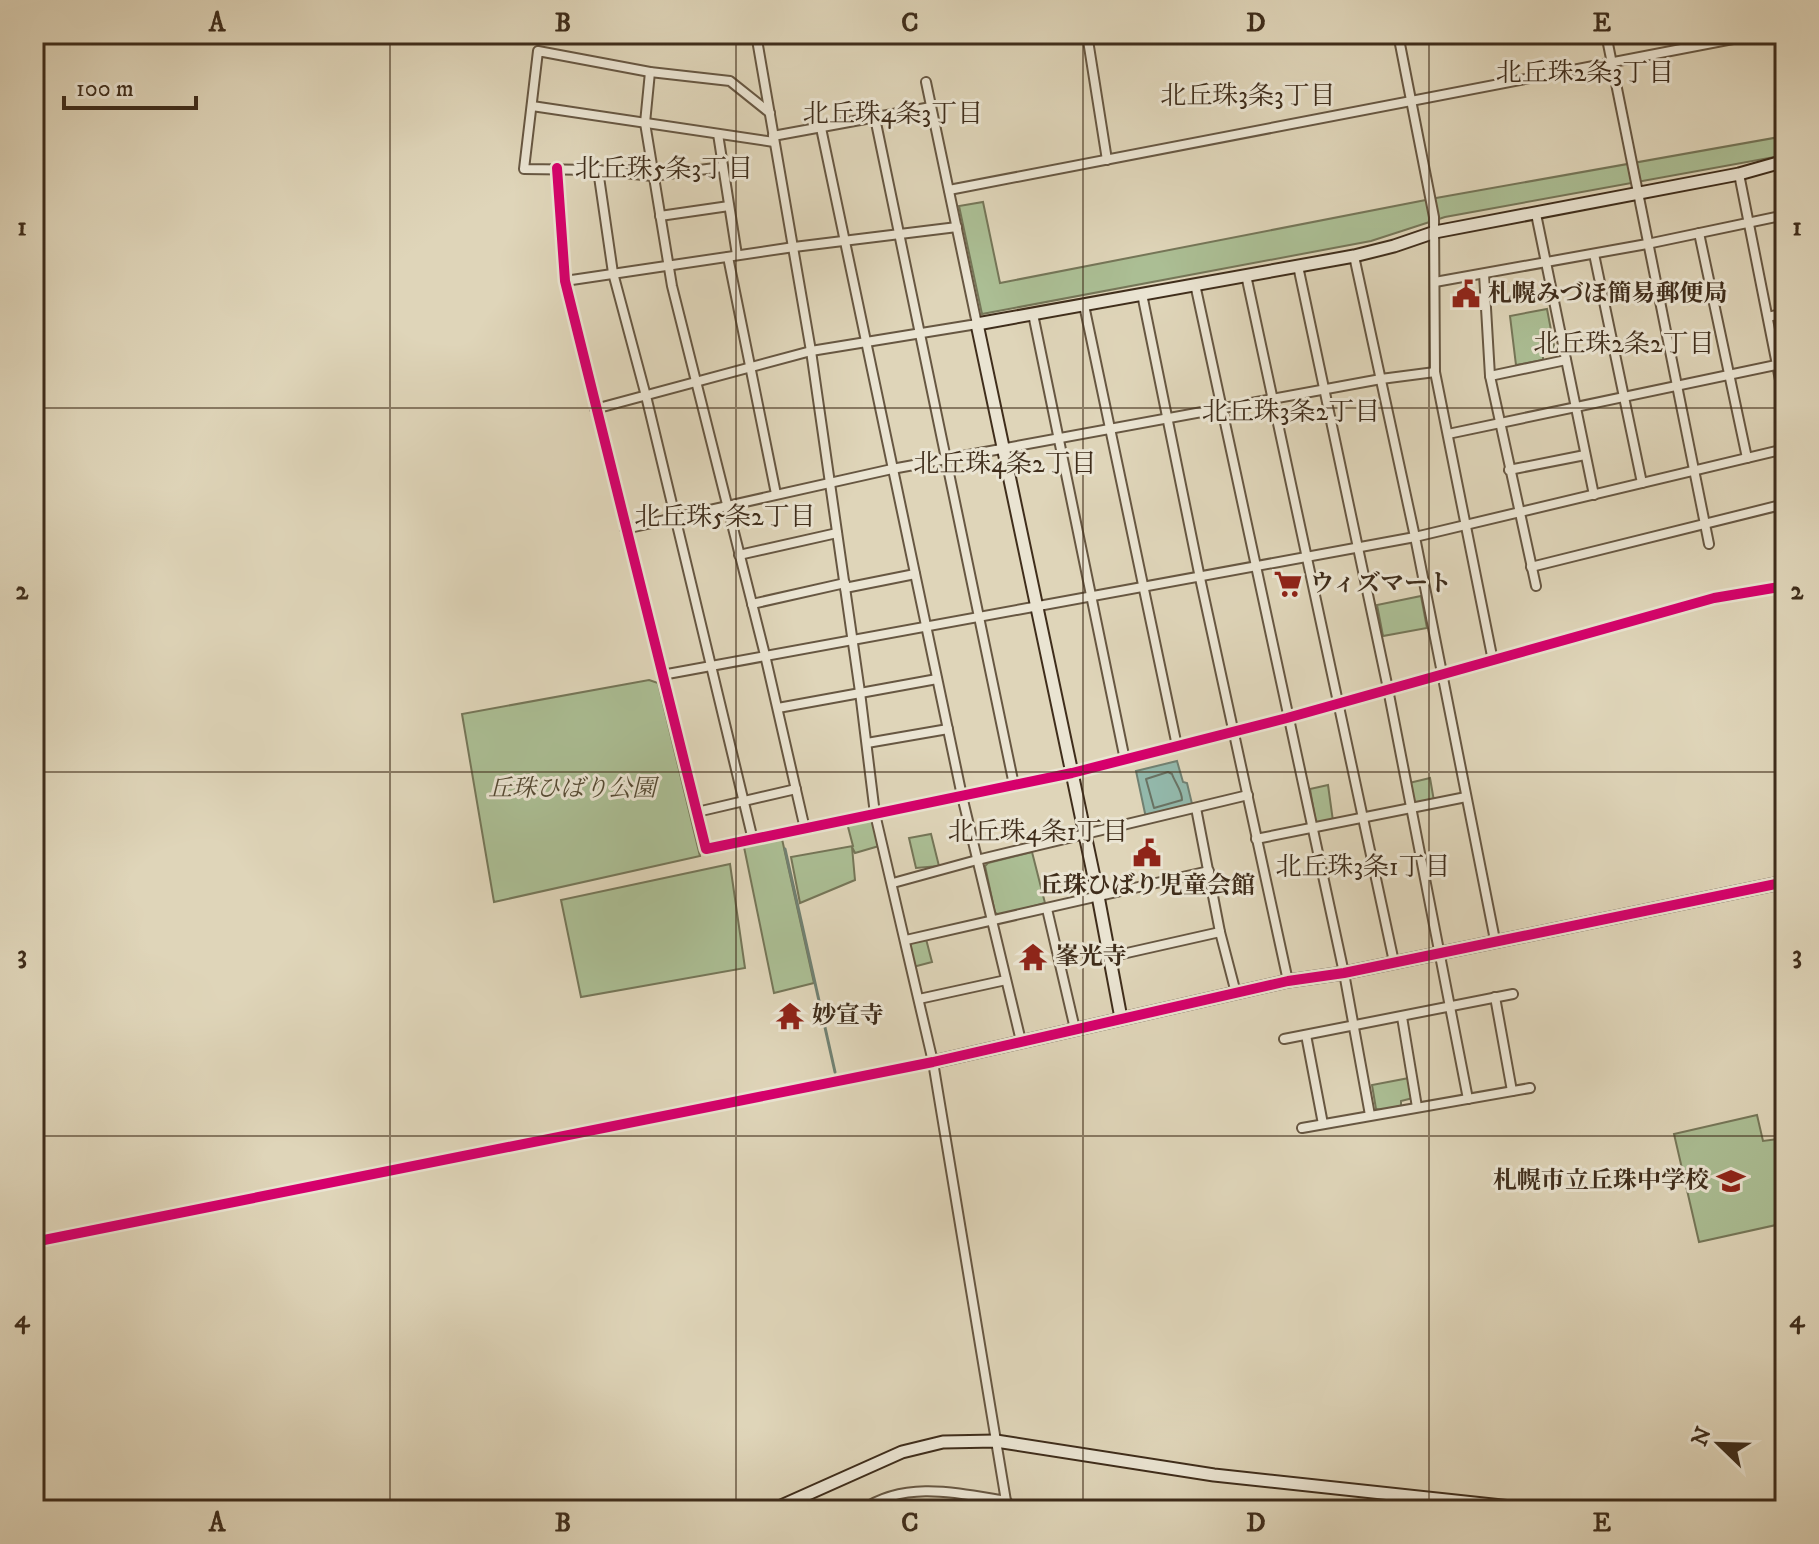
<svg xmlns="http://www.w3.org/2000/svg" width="1819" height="1544" font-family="'IM FELL DW Pica','Noto Serif JP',serif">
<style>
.green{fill:#abbe94;stroke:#757658;stroke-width:2}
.water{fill:#93b9ac;stroke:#718172;stroke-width:2}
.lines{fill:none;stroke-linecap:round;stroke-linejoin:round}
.shore{stroke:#697364;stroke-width:2}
.stream{stroke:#718172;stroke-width:3}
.street-casing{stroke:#675742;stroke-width:12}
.secondary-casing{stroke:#3f2d1b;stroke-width:15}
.street{stroke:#eae4d2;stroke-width:8}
.secondary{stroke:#eae4d2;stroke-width:11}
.cycleway-casing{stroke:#eae4d2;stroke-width:15}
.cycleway{stroke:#d6006c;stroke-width:10}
.grid{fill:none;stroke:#3f2d1b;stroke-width:2;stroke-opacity:0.55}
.labels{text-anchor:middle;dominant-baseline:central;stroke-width:6;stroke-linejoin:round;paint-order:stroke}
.poi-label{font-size:24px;font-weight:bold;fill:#3f2d1b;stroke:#eae4d2;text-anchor:start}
.park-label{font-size:24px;font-style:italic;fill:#554a33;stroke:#eae4d2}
.neighbourhood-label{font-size:26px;fill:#3f2d1b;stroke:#eae4d2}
.neatline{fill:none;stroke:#3f2d1b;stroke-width:3}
.grid-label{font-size:26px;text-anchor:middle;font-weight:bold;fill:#3f2d1b}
</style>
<rect width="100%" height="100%" fill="#dfd5b9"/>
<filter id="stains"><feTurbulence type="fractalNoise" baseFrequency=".0025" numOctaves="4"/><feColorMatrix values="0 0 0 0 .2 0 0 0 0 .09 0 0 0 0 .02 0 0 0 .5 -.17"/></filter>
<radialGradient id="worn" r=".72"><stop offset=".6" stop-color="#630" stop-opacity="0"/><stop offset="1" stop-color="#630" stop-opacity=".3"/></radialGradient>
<!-- green -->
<g class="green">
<polygon points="1785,136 1785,155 1445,217 1371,241 982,314 959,206 983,202 1000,283 1436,198"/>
<polygon points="1547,309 1555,351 1543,353 1543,360 1516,365 1510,316"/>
<polygon points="1421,596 1427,628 1383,636 1377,605"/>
<polygon points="649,680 658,683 700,856 494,902 462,714"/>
<polygon points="1430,778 1434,801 1414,805 1409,783"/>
<polygon points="1328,785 1333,821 1316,824 1310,789"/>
<polygon points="872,819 879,846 855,853 852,847 855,880 800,903 791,857 853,846 847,823"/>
<polygon points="931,834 939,866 916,868 909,838"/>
<polygon points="782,839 814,983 774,993 744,847"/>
<polygon points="1032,852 1045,903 1000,915 995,913 985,866 988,863"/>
<polygon points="730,864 745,968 581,997 561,900"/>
<polygon points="926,939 932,962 913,967 908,942"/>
<polygon points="1409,1078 1413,1098 1401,1101 1401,1106 1380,1110 1376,1109 1372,1085"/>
<polygon points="1757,1115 1763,1141 1785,1138 1785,1223 1699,1242 1674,1134"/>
</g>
<!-- water -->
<polygon class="water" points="1177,761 1183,782 1187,783 1193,808 1146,818 1136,771"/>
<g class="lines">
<!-- shore -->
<path class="shore" d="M 1168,772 L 1172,774 C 1175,783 1182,790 1182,800 L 1154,808 L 1146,779 Z"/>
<!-- stream -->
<polyline class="stream" points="785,849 835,1072"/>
<defs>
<g id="street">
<path d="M 756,34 L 811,351 L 860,692 L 875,814 L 933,1062 L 1006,1501 C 958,1493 905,1480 862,1510"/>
<polyline points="1087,34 1107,160"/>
<polyline points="1398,34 1434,217 1435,372 1493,661"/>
<polyline points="1606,34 1709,544"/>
<polyline points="650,72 645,123 672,286 765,655 805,829"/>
<polyline points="532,106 774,142"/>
<polyline points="875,118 1014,785"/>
<polyline points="821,128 962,796 1021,1041"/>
<polyline points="718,134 737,255"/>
<polyline points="773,136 931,107"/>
<polyline points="723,167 652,176 598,170 524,169 538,51 650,72 730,81 770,113"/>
<polyline points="557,168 565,281 706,849 1072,773 1287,718 1714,598 1785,586"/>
<polyline points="598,170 613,273 646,396 753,840"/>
<polyline points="1739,174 1785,405"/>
<polyline points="949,190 1759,34"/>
<polyline points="1536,214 1594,495"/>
<polyline points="660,216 729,206"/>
<polyline points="1699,233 1747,458"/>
<polyline points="1594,254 1642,483"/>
<polyline points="1354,256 1415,537 1495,940"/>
<polyline points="728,257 776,494"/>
<polyline points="1298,266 1387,684 1468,1099"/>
<polyline points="1484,274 1490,376 1536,586"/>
<polyline points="1246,275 1394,962"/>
<polyline points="565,281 794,247 957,227"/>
<polyline points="1435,282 1647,244 1785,215"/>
<polyline points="1195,284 1344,973 1370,1115"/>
<polyline points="1142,294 1200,578 1288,981"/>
<polyline points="1084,305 1177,746"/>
<polyline points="1033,314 1125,760"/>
<polyline points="1768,317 1785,313"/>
<polyline points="1490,376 1566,360"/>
<polyline points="595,409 811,351 977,324 926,82"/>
<polyline points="1448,434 1785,363"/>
<polyline points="1509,470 1585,455"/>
<polyline points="625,529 892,469 1381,379 1435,372"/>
<polyline points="739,555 837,533"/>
<polyline points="1531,567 1785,504"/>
<polyline points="845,588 915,574"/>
<polyline points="752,604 845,583"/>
<polyline points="662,675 1415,537 1785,449"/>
<polyline points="778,708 937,679"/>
<polyline points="867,743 948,729"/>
<polyline points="1196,808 1220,932 1236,993"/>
<polyline points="697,812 796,789"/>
<polyline points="1256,839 1466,797"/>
<polyline points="893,883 977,860 1248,795"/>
<polyline points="1047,909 1075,1029"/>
<polyline points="906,940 1209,871"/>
<polyline points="1109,957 1220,932"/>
<polyline points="1495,997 1512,1091"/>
<polyline points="919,999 1006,980"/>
<polyline points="1402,1017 1417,1107"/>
<polyline points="1306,1035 1323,1124"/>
<polyline points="1284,1039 1513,994"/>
<polyline points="1302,1128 1530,1088"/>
<polyline points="34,1242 933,1062"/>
<polyline points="1006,1501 1015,1510"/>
</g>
<g id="secondary">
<polyline points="1121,1018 1098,896 977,324 1354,256 1394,246 1435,232 1739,174 1785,161"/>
<polyline points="933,1062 1288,981 1344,973 1785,882"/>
<polyline points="772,1510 902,1452 943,1442 996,1441 1214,1475 1540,1510"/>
</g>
</defs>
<!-- street casing -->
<use href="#street" class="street-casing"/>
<!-- secondary casing -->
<use href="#secondary" class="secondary-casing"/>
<!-- street -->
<use href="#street" class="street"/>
<!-- secondary -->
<use href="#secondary" class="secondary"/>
<defs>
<g id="cycleway">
<polyline points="557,168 565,281 706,849 1072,773 1287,718 1714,598 1785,586"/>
<polyline points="34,1242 933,1062 1288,981 1344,973 1785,882"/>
</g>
</defs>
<!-- cycleway casing -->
<use href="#cycleway" class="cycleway-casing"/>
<!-- cycleway -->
<use href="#cycleway" class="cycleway"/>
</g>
<!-- grid -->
<path class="grid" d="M 390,34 L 390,1510M 736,34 L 736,1510M 1083,34 L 1083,1510M 1429,34 L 1429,1510M 34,408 L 1785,408M 34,772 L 1785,772M 34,1136 L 1785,1136"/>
<!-- icons -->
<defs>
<symbol id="civic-bare" viewBox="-9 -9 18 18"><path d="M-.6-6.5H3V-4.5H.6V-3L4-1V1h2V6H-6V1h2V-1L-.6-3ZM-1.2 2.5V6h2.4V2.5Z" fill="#8f2418" stroke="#eae4d2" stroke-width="2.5" paint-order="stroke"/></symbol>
<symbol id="supermarket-bare" viewBox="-9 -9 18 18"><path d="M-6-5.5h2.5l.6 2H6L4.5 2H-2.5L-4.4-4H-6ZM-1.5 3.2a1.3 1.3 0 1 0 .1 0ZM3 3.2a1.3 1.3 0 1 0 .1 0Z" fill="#8f2418" stroke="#eae4d2" stroke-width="2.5" paint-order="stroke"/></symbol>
<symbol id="temple-bare" viewBox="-9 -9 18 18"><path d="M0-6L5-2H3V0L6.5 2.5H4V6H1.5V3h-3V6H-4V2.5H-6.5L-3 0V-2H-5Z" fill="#8f2418" stroke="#eae4d2" stroke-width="2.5" paint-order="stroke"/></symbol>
<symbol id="school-bare" viewBox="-9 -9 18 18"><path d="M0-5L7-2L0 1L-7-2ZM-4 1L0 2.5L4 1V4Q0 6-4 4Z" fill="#8f2418" stroke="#eae4d2" stroke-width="2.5" paint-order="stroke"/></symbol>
</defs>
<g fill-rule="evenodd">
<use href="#civic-bare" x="1446" y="274" width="40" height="40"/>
<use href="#supermarket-bare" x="1268" y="564" width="40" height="40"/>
<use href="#civic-bare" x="1127" y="833" width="40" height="40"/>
<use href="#temple-bare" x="1013" y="937" width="40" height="40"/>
<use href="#temple-bare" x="770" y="996" width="40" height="40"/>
<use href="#school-bare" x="1711" y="1161" width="40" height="40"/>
</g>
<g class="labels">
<!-- poi labels -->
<g class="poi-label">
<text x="1488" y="294">札幌みづほ簡易郵便局</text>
<text x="1310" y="584">ウィズマート</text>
<text x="1147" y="886" text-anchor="middle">丘珠ひばり児童会館</text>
<text x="1055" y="957">峯光寺</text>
<text x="812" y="1016">妙宣寺</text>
<text x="1709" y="1181" text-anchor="end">札幌市立丘珠中学校</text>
</g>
<!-- park labels -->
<g class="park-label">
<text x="572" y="789">丘珠ひばり公園</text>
</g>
<!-- neighbourhood labels -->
<g class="neighbourhood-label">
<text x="1585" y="73">北丘珠2条3丁目</text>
<text x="1248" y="96">北丘珠3条3丁目</text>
<text x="893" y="114">北丘珠4条3丁目</text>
<text x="664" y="169">北丘珠5条3丁目</text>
<text x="1624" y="344">北丘珠2条2丁目</text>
<text x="1291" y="412">北丘珠3条2丁目</text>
<text x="1005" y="464">北丘珠4条2丁目</text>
<text x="725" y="517">北丘珠5条2丁目</text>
<text x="1038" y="832">北丘珠4条1丁目</text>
<text x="1363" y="867">北丘珠3条1丁目</text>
</g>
</g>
<!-- margin -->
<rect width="1819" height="1544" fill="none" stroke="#dfd5b9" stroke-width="88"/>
<!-- north arrow -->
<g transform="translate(1719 1444) rotate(293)" stroke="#eae4d2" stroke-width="6" paint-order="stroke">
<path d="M0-6L14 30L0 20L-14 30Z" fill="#3f2d1b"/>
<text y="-12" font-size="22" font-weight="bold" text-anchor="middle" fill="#3f2d1b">N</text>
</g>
<!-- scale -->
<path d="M64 96v12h132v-12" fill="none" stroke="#3f2d1b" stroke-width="4"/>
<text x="76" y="96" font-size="24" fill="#3f2d1b" stroke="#eae4d2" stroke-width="6" paint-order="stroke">100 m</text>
<rect x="44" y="44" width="1731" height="1456" class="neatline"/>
<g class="grid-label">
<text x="217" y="31">A</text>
<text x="563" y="31">B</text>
<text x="910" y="31">C</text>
<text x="1256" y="31">D</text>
<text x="1602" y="31">E</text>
<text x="22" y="235">1</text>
<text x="1797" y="235">1</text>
<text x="22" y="599">2</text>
<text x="1797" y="599">2</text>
<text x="22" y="963">3</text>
<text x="1797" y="963">3</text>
<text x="22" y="1327">4</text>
<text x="1797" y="1327">4</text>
<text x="217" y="1531">A</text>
<text x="563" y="1531">B</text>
<text x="910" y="1531">C</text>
<text x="1256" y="1531">D</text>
<text x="1602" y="1531">E</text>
</g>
<rect width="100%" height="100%" filter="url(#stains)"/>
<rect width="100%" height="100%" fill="url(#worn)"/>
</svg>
